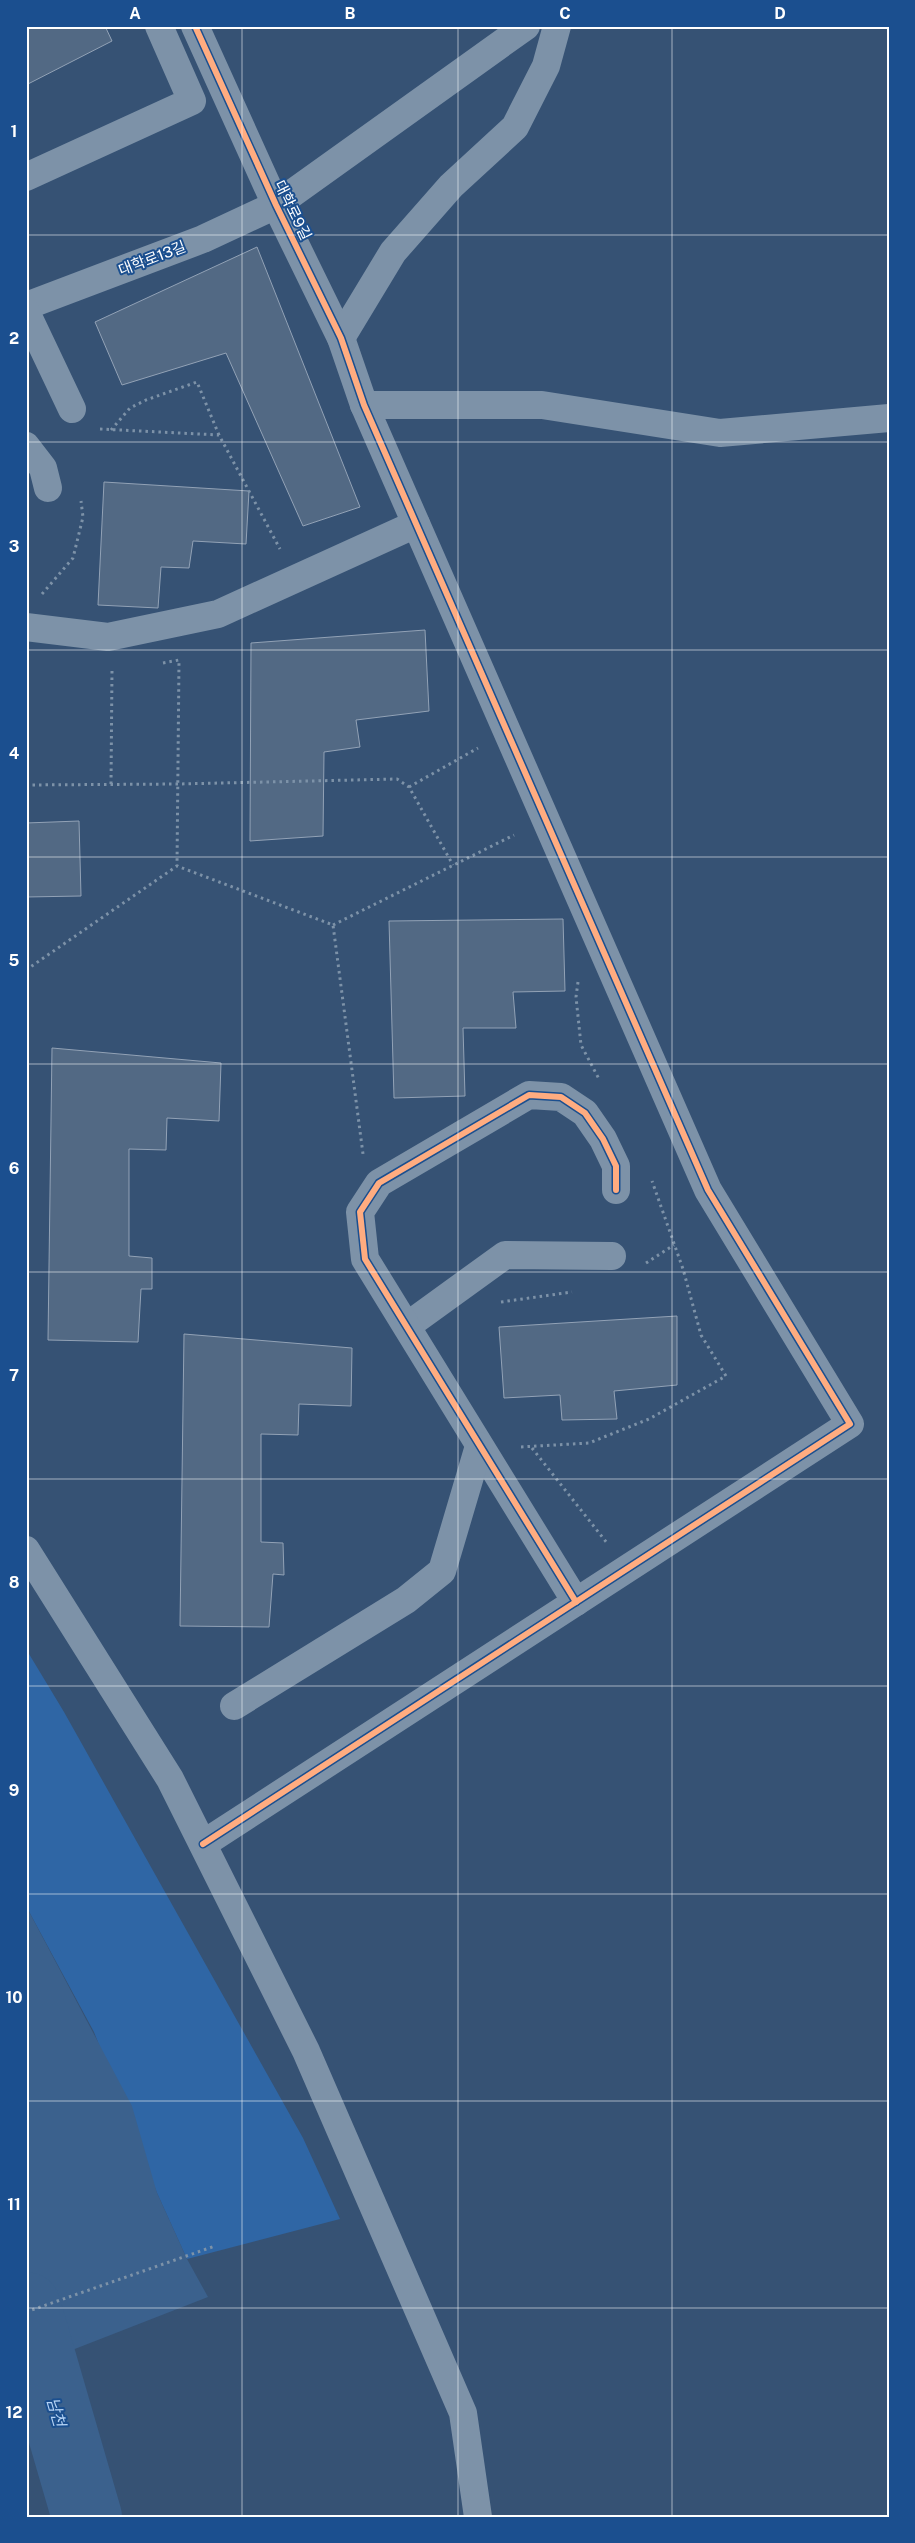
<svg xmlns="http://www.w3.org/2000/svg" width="915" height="2543" font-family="'Public Sans','Noto Sans KR',sans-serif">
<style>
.green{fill:#2f66a5}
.water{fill:#3b618d}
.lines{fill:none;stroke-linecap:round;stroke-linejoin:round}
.river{stroke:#3b618d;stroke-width:70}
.building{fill:#526984;stroke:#92a2b6}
.path{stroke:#7d92a8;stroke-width:3;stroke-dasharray:2.5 4;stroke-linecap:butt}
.minor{stroke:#7d92a8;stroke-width:28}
.cycleway-casing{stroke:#1b4f8f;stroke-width:9}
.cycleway{stroke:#ffac80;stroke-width:6}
.grid{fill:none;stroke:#fff;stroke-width:1;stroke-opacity:0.55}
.labels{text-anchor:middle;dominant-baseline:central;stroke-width:4;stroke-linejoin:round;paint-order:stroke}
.street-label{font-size:15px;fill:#fff;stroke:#1b4f8f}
.water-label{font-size:16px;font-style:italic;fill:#b5d3f5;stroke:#1b4f8f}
.neatline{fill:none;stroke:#fff;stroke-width:2}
.grid-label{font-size:16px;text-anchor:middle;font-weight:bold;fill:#fff}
</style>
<rect width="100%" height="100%" fill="#365274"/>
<!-- green -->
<polygon class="green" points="26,1649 64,1712 303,2138 340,2219 187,2259 157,2193 94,2032 26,1906"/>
<!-- water -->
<polygon class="water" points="26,1906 132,2106 157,2193 187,2259 208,2297 26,2368"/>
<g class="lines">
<!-- river -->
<polyline class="river" points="26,2307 87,2517"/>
</g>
<!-- building -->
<g class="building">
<polygon points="26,26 105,26 112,41 26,85"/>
<polygon points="257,247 360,507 303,526 226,353 122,385 95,322"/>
<polygon points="104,482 249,491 246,544 193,541 189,568 161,567 158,608 98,605"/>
<polygon points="425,630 429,711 356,720 360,747 324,752 323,836 250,841 251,643"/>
<polygon points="79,821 81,896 26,897 26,823"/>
<polygon points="563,919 565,991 513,992 516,1028 463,1028 465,1096 394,1098 389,921"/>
<polygon points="52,1048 221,1063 219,1121 167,1118 166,1150 129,1149 129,1256 152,1258 152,1289 141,1289 138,1342 48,1340"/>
<polygon points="677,1316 677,1385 614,1391 617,1419 562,1420 560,1395 504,1398 499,1327"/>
<polygon points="184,1334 352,1348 351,1406 299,1404 298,1435 261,1434 261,1542 283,1543 284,1575 273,1574 269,1627 180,1626"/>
</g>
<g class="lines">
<!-- path -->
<g class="path">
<polyline points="100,429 219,435 280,549"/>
<polyline points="111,430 130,408 146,400 197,382 219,435"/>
<polyline points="42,594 73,558 83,517 81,501"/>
<polyline points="163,663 179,660 177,866"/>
<polyline points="111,784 112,670"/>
<polyline points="26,785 178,784 397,779 409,787 453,865"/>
<polyline points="409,787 478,748"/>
<polyline points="333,925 514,835"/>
<polyline points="26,970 177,866 333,925 363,1154"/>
<polyline points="578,982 576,997 581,1045 599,1079"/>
<polyline points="646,1263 674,1245"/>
<polyline points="501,1302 572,1292"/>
<polyline points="521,1447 589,1443 649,1419 726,1376 701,1335 683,1269 652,1181"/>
<polyline points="532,1448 607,1543"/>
<polyline points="26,2312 215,2246"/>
</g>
<!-- minor -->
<g class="minor">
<polyline points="195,26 276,205 341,338 364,405 708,1190 850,1424 203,1844"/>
<polyline points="26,177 192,101 159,26"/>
<polyline points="26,306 203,239 276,205 526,26"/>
<polyline points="26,312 72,409"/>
<polyline points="341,338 393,252 451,186 515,127 546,66 557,26"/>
<polyline points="364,405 542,405 720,433 889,418"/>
<polyline points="26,446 43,468 48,488"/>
<polyline points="26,627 108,637 218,614 416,524"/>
<polyline points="407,1326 505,1255 612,1256"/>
<polyline points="26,1550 170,1779 306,2051 463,2413 478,2517"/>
<polyline points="576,1602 365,1259 360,1212 379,1183 529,1095 561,1097 585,1113 603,1139 616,1166 616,1190"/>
<polyline points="234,1706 406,1600 442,1571 479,1446"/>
</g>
<defs>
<g id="cycleway">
<polyline points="195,26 276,205 341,338 364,405 708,1190 850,1424 203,1844"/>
<polyline points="576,1602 365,1259 360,1212 379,1183 529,1095 561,1097 585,1113 603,1139 616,1166 616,1190"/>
</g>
</defs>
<!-- cycleway casing -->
<use href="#cycleway" class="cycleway-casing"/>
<!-- cycleway -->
<use href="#cycleway" class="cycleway"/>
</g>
<!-- grid -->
<path class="grid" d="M 242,26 L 242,2517M 458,26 L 458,2517M 672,26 L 672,2517M 26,235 L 889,235M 26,442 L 889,442M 26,650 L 889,650M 26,857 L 889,857M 26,1064 L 889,1064M 26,1272 L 889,1272M 26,1479 L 889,1479M 26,1686 L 889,1686M 26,1894 L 889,1894M 26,2101 L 889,2101M 26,2308 L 889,2308"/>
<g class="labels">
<!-- street labels -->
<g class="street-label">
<text transform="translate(293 210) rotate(64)">대학로9길</text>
<text transform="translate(152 258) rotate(-21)">대학로13길</text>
</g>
<!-- water labels -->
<g class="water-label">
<text transform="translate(56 2412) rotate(74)">남천</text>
</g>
</g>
<!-- border -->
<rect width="915" height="2543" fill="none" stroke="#1b4f8f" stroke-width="55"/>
<rect x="28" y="28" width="860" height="2488" class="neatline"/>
<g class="grid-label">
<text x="135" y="19">A</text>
<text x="350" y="19">B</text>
<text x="565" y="19">C</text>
<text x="780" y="19">D</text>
<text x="14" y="137">1</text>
<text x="14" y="344">2</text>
<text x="14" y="552">3</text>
<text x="14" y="759">4</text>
<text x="14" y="966">5</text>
<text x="14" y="1174">6</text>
<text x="14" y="1381">7</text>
<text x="14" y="1588">8</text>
<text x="14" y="1796">9</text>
<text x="14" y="2003">10</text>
<text x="14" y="2210">11</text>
<text x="14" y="2418">12</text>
</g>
</svg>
